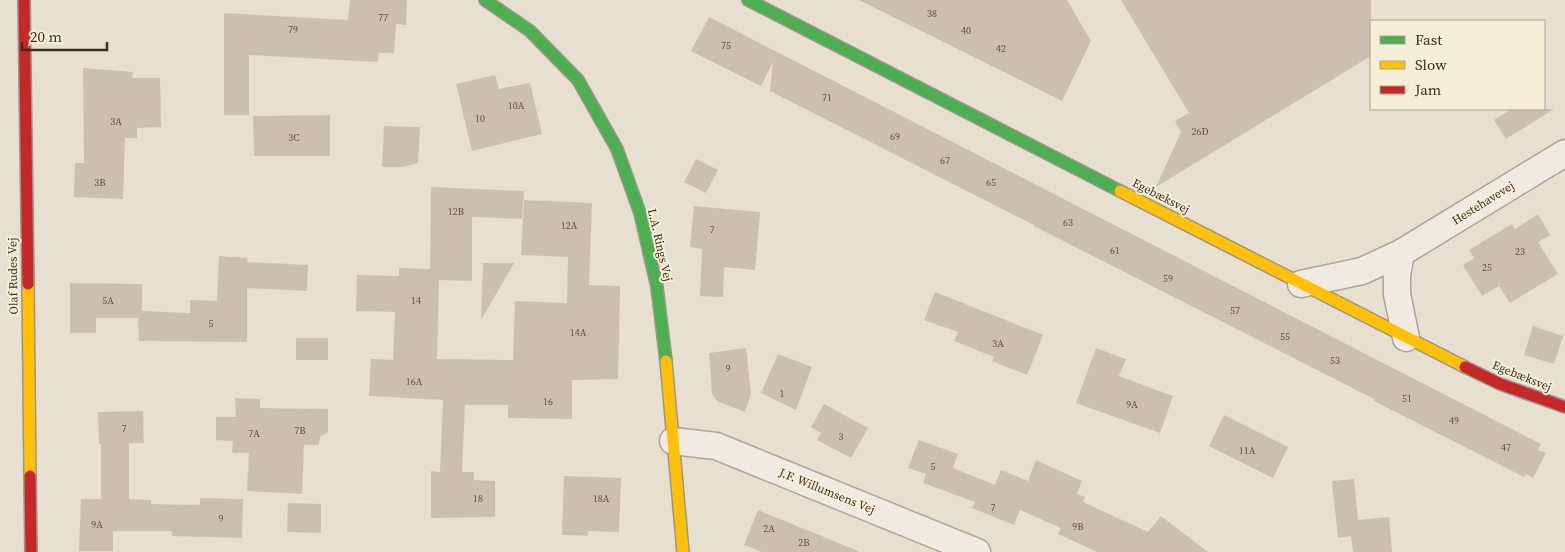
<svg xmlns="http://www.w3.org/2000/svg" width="1565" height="552" font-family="'Source Serif 4',serif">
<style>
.building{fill:#cbbfb2}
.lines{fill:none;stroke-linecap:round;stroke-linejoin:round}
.street-casing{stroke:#ada599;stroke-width:29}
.fast-casing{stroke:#9c958a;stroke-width:14}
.slow-casing{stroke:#9c958a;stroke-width:14}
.jam-casing{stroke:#9c958a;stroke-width:14}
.street{stroke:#efebe3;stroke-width:26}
.fast{stroke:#4caf50;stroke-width:11}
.slow{stroke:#ffc107;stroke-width:11}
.jam{stroke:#c62828;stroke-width:11}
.labels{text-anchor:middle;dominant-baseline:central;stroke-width:4;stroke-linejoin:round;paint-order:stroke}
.number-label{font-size:10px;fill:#605244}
.street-label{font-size:12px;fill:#3d2e20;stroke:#f7eed8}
</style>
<rect width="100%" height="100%" fill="#e7e0d1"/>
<!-- building -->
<g class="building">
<polygon points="350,0 407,0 406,25 396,24 394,53 379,53 378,62 249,55 249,115 224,115 224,13 348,20"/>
<polygon points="859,0 1067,0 1091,41 1062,101"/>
<polygon points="1121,0 1371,0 1371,56 1156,187 1181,132 1175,121 1189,113"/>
<polygon points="709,17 1541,444 1538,450 1546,453 1533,478 1526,474 1524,477 1374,401 1374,399 1034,226 1034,225 770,91 773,62 761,86 691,51"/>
<polygon points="83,68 133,72 132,78 160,78 161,127 137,128 137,138 125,138 123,199 74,197 75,163 84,163"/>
<polygon points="495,75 499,89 530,83 542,134 472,151 456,84"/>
<polygon points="1512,109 1554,109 1506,139 1494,120"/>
<polygon points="330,115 330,156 254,156 253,116"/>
<polygon points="384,126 420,127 418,163 403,167 382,167"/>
<polygon points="696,159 718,170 706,193 684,182"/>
<polygon points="431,187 524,191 522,219 472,217 472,281 439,280 437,359 513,360 515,301 567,303 568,257 521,255 524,200 592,203 589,285 620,286 618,379 572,380 572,419 508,418 508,405 465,405 462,472 474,472 474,480 495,481 495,517 431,518 431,471 440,472 443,400 369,396 371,359 393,360 395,312 356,311 357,275 399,276 399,268 430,269"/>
<polygon points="694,206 760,212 755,270 724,267 723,297 700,296 702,249 690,247"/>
<polygon points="1538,214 1550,235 1538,242 1558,274 1510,303 1499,286 1482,296 1463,265 1474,258 1469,250 1512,224 1515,229"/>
<polygon points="219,256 248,258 247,262 308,265 307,291 247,288 247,342 139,341 138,318 96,318 96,333 70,333 70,283 142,284 142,311 190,313 190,300 217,301"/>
<polygon points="483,263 514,263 481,320"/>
<polygon points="935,292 1043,335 1027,375 992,361 994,357 954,341 958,332 924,320"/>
<polygon points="1533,326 1563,336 1554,364 1524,355"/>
<rect x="296" y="338" width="32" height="22"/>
<polygon points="746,348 751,394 745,412 717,401 712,394 709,353"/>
<polygon points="1096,348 1126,359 1119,376 1173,396 1160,433 1076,403"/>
<polygon points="778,354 812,367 796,410 761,393"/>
<polygon points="235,398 260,399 260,408 328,409 328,432 320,437 319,445 304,445 302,494 247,491 249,453 232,453 233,441 216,440 216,417 236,417"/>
<polygon points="824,404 868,428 851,458 817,440 821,433 811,427"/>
<polygon points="143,411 144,443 129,443 129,499 151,500 151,504 200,505 200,498 243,499 242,538 172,536 172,531 113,531 113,551 79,551 81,499 101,499 101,444 99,444 98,412"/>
<polygon points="1224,415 1288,447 1273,478 1209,446"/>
<polygon points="919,440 958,454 953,468 995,485 1001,470 1028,481 1036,460 1082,481 1077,494 1085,497 1083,502 1148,532 1161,516 1208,552 1097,552 1058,534 1061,528 1020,510 1014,525 972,508 975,502 923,483 926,474 908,468"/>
<polygon points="564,476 621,478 619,532 588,531 588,536 562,535"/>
<polygon points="1354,479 1358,520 1389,517 1392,552 1353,552 1351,536 1338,538 1332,481"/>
<polygon points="288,503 321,504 321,533 287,532"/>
<polygon points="758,510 858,551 858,552 762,552 744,545"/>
</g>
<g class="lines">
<defs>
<g id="street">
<polyline points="1401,253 1397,275 1397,294 1406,338"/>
<polyline points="1301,284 1362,271 1401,253 1565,153"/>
<polyline points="673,441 716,446 977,552"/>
</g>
<g id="fast">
<polyline points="485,0 530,31 578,80 617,149 640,213 657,287 666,361"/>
<polyline points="748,0 1120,191"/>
</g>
<g id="slow">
<polyline points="1120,191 1465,367"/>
<polyline points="28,284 30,476"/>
<polyline points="666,361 683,552"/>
</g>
<g id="jam">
<polyline points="24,0 28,284"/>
<polyline points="1465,367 1500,384 1565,407"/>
<polyline points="30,476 31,552"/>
</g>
</defs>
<!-- street casing -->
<use href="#street" class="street-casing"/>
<!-- fast casing -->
<use href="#fast" class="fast-casing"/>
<!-- slow casing -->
<use href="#slow" class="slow-casing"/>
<!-- jam casing -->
<use href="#jam" class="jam-casing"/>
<!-- street -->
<use href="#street" class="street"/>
<!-- fast -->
<use href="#fast" class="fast"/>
<!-- slow -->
<use href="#slow" class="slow"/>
<!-- jam -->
<use href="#jam" class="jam"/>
</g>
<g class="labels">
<!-- number labels -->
<g class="number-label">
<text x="932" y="13">38</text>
<text x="383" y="17">77</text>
<text x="293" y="29">79</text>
<text x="966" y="30">40</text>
<text x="726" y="45">75</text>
<text x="1001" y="48">42</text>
<text x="827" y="97">71</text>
<text x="516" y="105">10A</text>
<text x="480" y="118">10</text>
<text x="116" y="121">3A</text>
<text x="1200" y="131">26D</text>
<text x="895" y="136">69</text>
<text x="294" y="137">3C</text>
<text x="945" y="160">67</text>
<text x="100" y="182">3B</text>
<text x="991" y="182">65</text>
<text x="456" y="211">12B</text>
<text x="1068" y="222">63</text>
<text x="569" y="225">12A</text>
<text x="712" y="229">7</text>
<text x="1115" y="250">61</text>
<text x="1520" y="251">23</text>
<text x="1487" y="267">25</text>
<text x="1168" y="278">59</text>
<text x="108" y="300">5A</text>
<text x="416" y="300">14</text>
<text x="1235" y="310">57</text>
<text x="211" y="323">5</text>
<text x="578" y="332">14A</text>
<text x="1285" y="336">55</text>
<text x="998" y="343">3A</text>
<text x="1335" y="360">53</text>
<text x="728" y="368">9</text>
<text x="414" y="381">16A</text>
<text x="782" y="393">1</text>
<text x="1407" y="398">51</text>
<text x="548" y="401">16</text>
<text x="1132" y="404">9A</text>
<text x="1454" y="420">49</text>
<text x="124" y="428">7</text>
<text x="300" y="430">7B</text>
<text x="254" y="433">7A</text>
<text x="841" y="436">3</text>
<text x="1506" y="447">47</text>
<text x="1247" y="450">11A</text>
<text x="933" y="466">5</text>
<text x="478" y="498">18</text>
<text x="601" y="498">18A</text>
<text x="993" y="507">7</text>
<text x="221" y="518">9</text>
<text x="97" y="524">9A</text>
<text x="1078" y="526">9B</text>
<text x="769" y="528">2A</text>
<text x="804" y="542">2B</text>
</g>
<!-- street labels -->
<g class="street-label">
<text transform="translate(1161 196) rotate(27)">Egebæksvej</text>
<text transform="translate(1483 203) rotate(-32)">Hestehavevej</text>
<text transform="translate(660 245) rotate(77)">L.A. Rings Vej</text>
<text transform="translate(13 276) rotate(-91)">Olaf Rudes Vej</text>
<text transform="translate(1522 376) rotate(22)">Egebæksvej</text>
<text transform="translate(827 491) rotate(22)">J.F. Willumsens Vej</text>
</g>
</g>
<!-- legend -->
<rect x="1370" y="20" width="175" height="90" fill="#f7eed8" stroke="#ada18e"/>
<rect x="1380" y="36" width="25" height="8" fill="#4caf50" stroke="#ada18e"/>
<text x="1415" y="45" font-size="15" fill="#3d2e20">Fast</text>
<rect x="1380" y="61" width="25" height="8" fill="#ffc107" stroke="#ada18e"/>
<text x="1415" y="70" font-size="15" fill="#3d2e20">Slow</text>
<rect x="1380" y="86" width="25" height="8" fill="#c62828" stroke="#ada18e"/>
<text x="1415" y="95" font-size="15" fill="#3d2e20">Jam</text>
<!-- scale -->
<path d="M22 42v8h85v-8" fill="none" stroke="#3d2e20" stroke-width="2.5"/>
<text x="30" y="42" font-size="15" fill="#3d2e20" stroke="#f7eed8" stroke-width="4" paint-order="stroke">20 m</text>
</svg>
